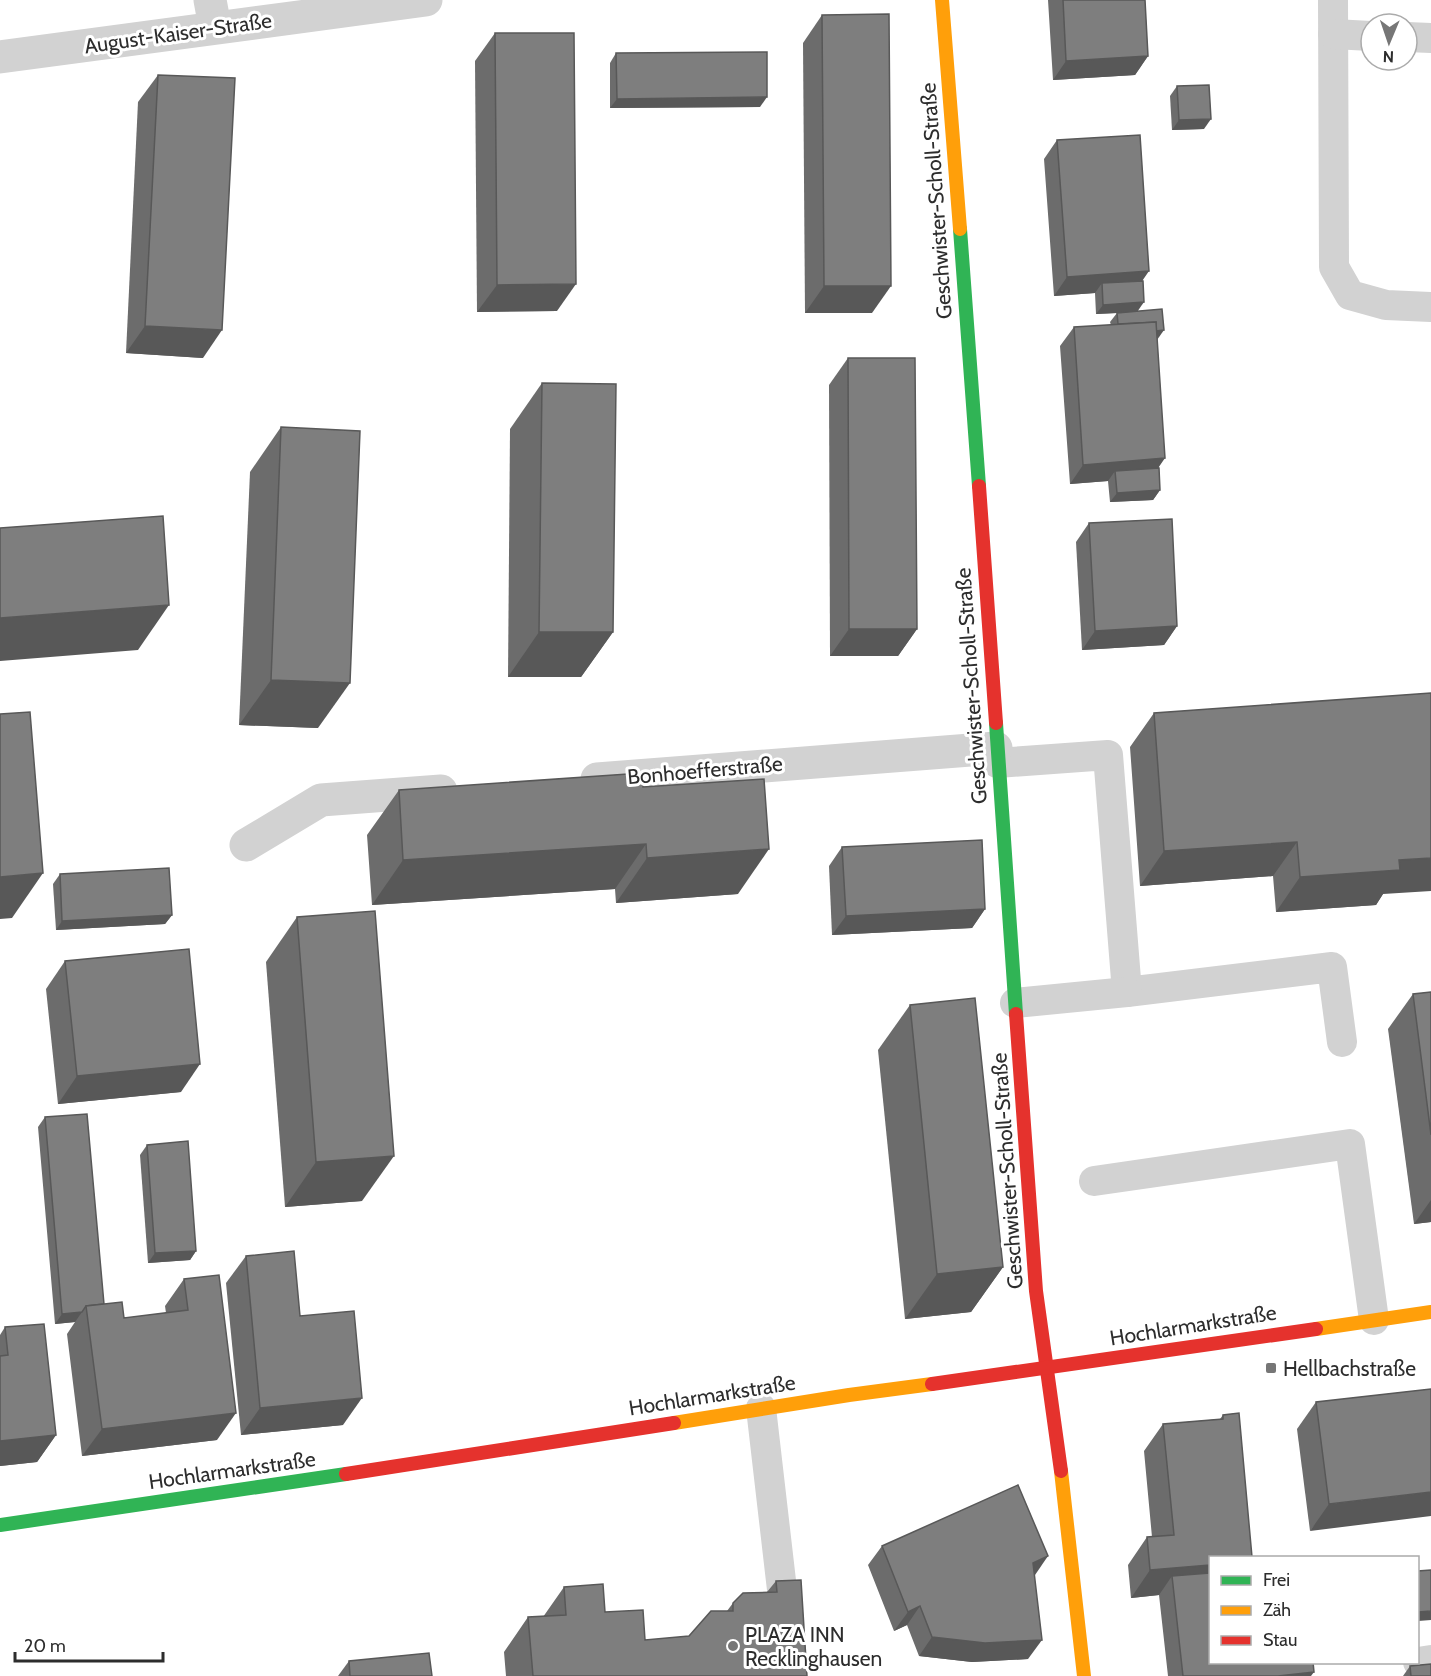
<svg xmlns="http://www.w3.org/2000/svg" width="1431" height="1676" font-family="Cabin,sans-serif">
<style>
.lines{fill:none;stroke-linecap:round;stroke-linejoin:round}
.lane{stroke:#d2d2d2;stroke-width:30}
.street{stroke:#d2d2d2;stroke-width:33}
.fast{stroke:#30b455;stroke-width:14}
.slow{stroke:#ff9f0a;stroke-width:14}
.jam{stroke:#e5322d;stroke-width:14}
.wall{fill:#6c6c6c}
.shaded-wall{fill:#585858}
.building{fill:#7e7e7e;stroke:#585858;stroke-width:1.5}
.poi-dot{fill:#767676;stroke:#fff;stroke-width:2}
.labels{text-anchor:middle;dominant-baseline:central;stroke-width:6;stroke-linejoin:round;paint-order:stroke}
.street-label{font-size:21px;fill:#2d2d2d;stroke:#fff}
.poi-label{font-size:21px;fill:#2d2d2d;stroke:#fff;text-anchor:start}
</style>
<rect width="100%" height="100%" fill="#fff"/>
<g class="lines">
<!-- lane -->
<g class="lane">
<polyline points="1333,0 1334,267 1350,295 1386,305 1431,307"/>
<polyline points="1333,34 1371,36"/>
<polyline points="1407,37 1431,38"/>
<polyline points="997,763 1108,755 1127,992 1332,967 1342,1042"/>
<polyline points="1015,1003 1127,992"/>
<polyline points="1094,1181 1350,1144 1374,1320"/>
<polyline points="761,1408 792,1676"/>
<polyline points="1418,1662 1431,1660"/>
</g>
<!-- street -->
<g class="street">
<polyline points="210,0 215,27"/>
<polyline points="0,57 426,0"/>
<polyline points="597,779 996,748"/>
<polyline points="246,845 321,800 441,791"/>
</g>
<!-- fast -->
<g class="fast">
<polyline points="960,229 979,486"/>
<polyline points="996,723 1016,1014"/>
<polyline points="0,1525 346,1474"/>
</g>
<!-- slow -->
<g class="slow">
<polyline points="942,0 960,229"/>
<polyline points="1316,1329 1431,1312"/>
<polyline points="674,1423 849,1395 932,1384"/>
<polyline points="1061,1471 1084,1676"/>
</g>
<!-- jam -->
<g class="jam">
<polyline points="979,486 996,723"/>
<polyline points="1016,1014 1036,1291 1061,1471"/>
<polyline points="932,1384 1316,1329"/>
<polyline points="346,1474 674,1423"/>
</g>
</g>
<!-- wall -->
<g class="wall">
<polygon points="1048,0 1145,0 1148,56 1135,75 1053,80"/>
<polygon points="822,15 872,313 805,313 803,43"/>
<polygon points="495,33 557,311 477,312 475,61"/>
<polygon points="616,53 760,107 610,108 610,63"/>
<polygon points="158,75 203,358 126,353 138,102"/>
<polygon points="1177,86 1204,129 1172,130 1170,96"/>
<polygon points="1057,140 1143,281 1138,311 1157,340 1159,468 1160,490 1153,500 1110,502 1108,481 1070,484 1060,346 1074,327 1111,325 1110,322 1117,313 1096,314 1095,293 1054,296 1044,159"/>
<polygon points="848,358 917,629 898,656 830,656 829,385"/>
<polygon points="542,383 613,632 581,677 508,677 510,429"/>
<polygon points="281,427 318,728 239,725 250,472"/>
<polygon points="1089,523 1177,626 1164,645 1082,650 1076,542"/>
<polygon points="1154,713 1383,894 1376,905 1276,912 1273,876 1140,886 1130,747"/>
<polygon points="643,787 738,894 616,903 615,889 372,905 367,835 399,790"/>
<polygon points="842,847 985,909 972,928 832,935 829,866"/>
<polygon points="60,874 172,915 165,924 56,930 53,884"/>
<polygon points="297,917 362,1201 285,1207 266,962"/>
<polygon points="65,961 181,1092 58,1104 46,989"/>
<polygon points="1431,992 1431,1222 1414,1224 1388,1029 1413,994"/>
<polygon points="910,1005 1003,1267 971,1312 905,1319 878,1050"/>
<polygon points="45,1117 104,1304 124,1318 166,1313 165,1306 184,1279 217,1440 82,1456 67,1334 75,1322 55,1324 38,1127"/>
<polygon points="147,1145 196,1251 190,1260 148,1263 140,1155"/>
<polygon points="246,1256 300,1316 343,1425 241,1435 226,1283"/>
<polygon points="5,1327 56,1435 37,1462 0,1466 0,1335"/>
<polygon points="1431,1389 1310,1531 1297,1429 1316,1402"/>
<polygon points="1239,1413 1210,1557 1210,1662 1311,1676 1168,1676 1159,1595 1131,1598 1128,1565 1147,1537 1152,1537 1144,1451 1163,1424 1220,1419 1223,1415"/>
<polygon points="882,1546 1035,1575 1034,1575 1028,1659 972,1662 919,1656 907,1625 894,1631 868,1565"/>
<polygon points="776,1581 807,1676 506,1676 504,1652 528,1617 543,1617 564,1587 605,1612 645,1640 689,1636 727,1611 733,1603 767,1592"/>
<polygon points="349,1661 432,1676 338,1676"/>
<polygon points="1410,1666 1431,1676 1403,1676"/>
</g>
<!-- shaded-wall -->
<g class="shaded-wall">
<polygon points="1148,56 1135,75 1053,80 1066,61"/>
<polygon points="767,97 760,107 610,108 617,99"/>
<polygon points="1211,119 1204,129 1172,130 1179,120"/>
<polygon points="1149,271 1136,290 1102,283 1095,293 1054,296 1067,277"/>
<polygon points="576,284 557,311 477,312 497,285"/>
<polygon points="824,286 891,286 872,313 805,313"/>
<polygon points="1144,302 1137,312 1096,314 1103,305"/>
<polygon points="145,326 222,330 203,358 126,353"/>
<polygon points="1164,330 1157,340 1119,333"/>
<polygon points="1165,458 1152,477 1115,471 1108,481 1070,484 1083,465"/>
<polygon points="1160,490 1153,500 1110,502 1117,493"/>
<polygon points="169,605 138,650 0,661 0,618"/>
<polygon points="1177,626 1164,645 1082,650 1095,631"/>
<polygon points="849,629 917,629 898,656 830,656"/>
<polygon points="539,632 613,632 581,677 508,677"/>
<polygon points="271,680 350,683 318,728 239,725"/>
<polygon points="1297,842 1273,876 1140,886 1164,851"/>
<polygon points="646,844 615,889 372,905 403,860"/>
<polygon points="769,849 738,894 616,903 647,858"/>
<polygon points="1431,858 1431,891 1383,894 1376,905 1276,912 1300,877 1399,860"/>
<polygon points="43,873 12,918 0,919 0,877"/>
<polygon points="985,909 972,928 832,935 846,916"/>
<polygon points="172,915 165,924 56,930 62,921"/>
<polygon points="200,1064 181,1092 58,1104 77,1076"/>
<polygon points="394,1156 362,1201 285,1207 316,1162"/>
<polygon points="1431,1200 1431,1222 1414,1224"/>
<polygon points="196,1251 190,1260 148,1263 155,1253"/>
<polygon points="1003,1267 971,1312 905,1319 937,1274"/>
<polygon points="82,1312 75,1322 55,1324 62,1314"/>
<polygon points="362,1398 343,1425 241,1435 260,1408"/>
<polygon points="236,1413 217,1440 82,1456 102,1429"/>
<polygon points="56,1435 37,1462 0,1466 0,1441"/>
<polygon points="1431,1492 1431,1516 1310,1531 1329,1504"/>
<polygon points="1048,1556 1035,1575 1019,1582 1033,1563"/>
<polygon points="1210,1565 1210,1590 1172,1576 1159,1595 1131,1598 1150,1570"/>
<polygon points="920,1606 907,1625 894,1631 908,1612"/>
<polygon points="1431,1611 1431,1620 1418,1621 1418,1612"/>
<polygon points="932,1637 1042,1640 1028,1659 972,1662 919,1656"/>
<polygon points="1314,1672 1311,1676 1278,1676"/>
</g>
<!-- building -->
<g class="building">
<polygon points="1063,0 1145,0 1148,56 1066,61"/>
<polygon points="889,14 891,286 824,286 822,15"/>
<polygon points="495,33 574,33 576,284 497,285"/>
<polygon points="767,52 767,97 617,99 616,53"/>
<polygon points="158,75 235,78 222,330 145,326"/>
<polygon points="1209,85 1211,119 1179,120 1177,86"/>
<polygon points="1140,135 1149,271 1067,277 1057,140"/>
<polygon points="1143,281 1144,302 1103,305 1102,283"/>
<polygon points="1162,309 1164,330 1156,331 1156,322 1118,324 1117,313"/>
<polygon points="1156,322 1165,458 1083,465 1074,327"/>
<polygon points="848,358 915,358 917,629 849,629"/>
<polygon points="542,383 616,384 613,632 539,632"/>
<polygon points="281,427 360,431 350,683 271,680"/>
<polygon points="1159,468 1160,490 1117,493 1115,471"/>
<polygon points="163,516 169,605 0,618 0,528"/>
<polygon points="1172,519 1177,626 1095,631 1089,523"/>
<polygon points="1431,693 1431,858 1399,860 1400,870 1300,877 1297,842 1164,851 1154,713"/>
<polygon points="30,712 43,873 0,877 0,714"/>
<polygon points="642,773 643,787 764,779 769,849 647,858 646,844 403,860 399,790"/>
<polygon points="982,840 985,909 846,916 842,847"/>
<polygon points="169,868 172,915 62,921 60,874"/>
<polygon points="375,911 394,1156 316,1162 297,917"/>
<polygon points="189,949 200,1064 77,1076 65,961"/>
<polygon points="1431,992 1431,1135 1413,994"/>
<polygon points="975,998 1003,1267 937,1274 910,1005"/>
<polygon points="87,1114 104,1304 86,1306 82,1312 62,1314 45,1117"/>
<polygon points="188,1141 196,1251 155,1253 147,1145"/>
<polygon points="294,1251 300,1316 354,1311 362,1398 260,1408 246,1256"/>
<polygon points="219,1275 236,1413 102,1429 86,1306 122,1302 124,1318 188,1310 184,1279"/>
<polygon points="44,1324 56,1435 0,1441 0,1356 8,1355 5,1327"/>
<polygon points="1431,1389 1431,1492 1329,1504 1316,1402"/>
<polygon points="1239,1413 1252,1557 1210,1557 1210,1565 1150,1570 1147,1537 1174,1535 1163,1424 1223,1419 1223,1415"/>
<polygon points="1018,1485 1048,1556 1033,1563 1042,1640 985,1643 932,1637 920,1606 908,1612 882,1546"/>
<polygon points="1431,1570 1431,1611 1418,1612 1418,1571"/>
<polygon points="1210,1573 1210,1662 1313,1662 1314,1672 1278,1676 1183,1676 1172,1576"/>
<polygon points="801,1580 807,1676 533,1676 528,1617 566,1615 564,1587 603,1584 605,1612 643,1610 645,1640 689,1636 711,1611 733,1611 733,1603 743,1593 777,1592 776,1581"/>
<polygon points="429,1653 432,1676 350,1676 349,1661"/>
<polygon points="1431,1664 1431,1676 1411,1676 1410,1666"/>
</g>
<!-- markers -->
<g class="poi-dot">
<rect x="1265" y="1362" width="12" height="12" rx="3"/>
<circle cx="733" cy="1646" r="6"/>
</g>
<g class="labels">
<!-- street labels -->
<g class="street-label">
<text transform="translate(178 33) rotate(-8)">August-Kaiser-Straße</text>
<text transform="translate(936 201) rotate(-94)">Geschwister-Scholl-Straße</text>
<text transform="translate(971 686) rotate(-94)">Geschwister-Scholl-Straße</text>
<text transform="translate(705 770) rotate(-5)">Bonhoefferstraße</text>
<text transform="translate(1007 1171) rotate(-94)">Geschwister-Scholl-Straße</text>
<text transform="translate(1193 1325) rotate(-9)">Hochlarmarkstraße</text>
<text transform="translate(712 1395) rotate(-9)">Hochlarmarkstraße</text>
<text transform="translate(232 1470) rotate(-8)">Hochlarmarkstraße</text>
</g>
<!-- poi labels -->
<g class="poi-label">
<text x="1283" y="1368">Hellbachstraße</text>
<text x="745" y="1634">PLAZA INN<tspan x="745" dy="24">Recklinghausen</tspan></text>
</g>
</g>
<!-- legend -->
<rect x="1209" y="1556" width="210" height="108" fill="#ffffff" stroke="#ababab" stroke-width="1.5"/>
<rect x="1221" y="1576" width="30" height="9" fill="#30b455" stroke="#ababab" stroke-width="1.5"/>
<text x="1263" y="1586" font-size="18" fill="#2d2d2d">Frei</text>
<rect x="1221" y="1606" width="30" height="9" fill="#ff9f0a" stroke="#ababab" stroke-width="1.5"/>
<text x="1263" y="1616" font-size="18" fill="#2d2d2d">Zäh</text>
<rect x="1221" y="1636" width="30" height="9" fill="#e5322d" stroke="#ababab" stroke-width="1.5"/>
<text x="1263" y="1646" font-size="18" fill="#2d2d2d">Stau</text>
<!-- north arrow -->
<g transform="translate(1389 42) rotate(182)"><circle r="28" fill="#ffffff" stroke="#ababab" stroke-width="1.5"/>
<path d="M0-4.5L10 22L0 15L-10 22Z" fill="#767676"/>
<text y="-9" font-size="16" font-weight="bold" text-anchor="middle" fill="#2d2d2d">N</text>
</g>
<!-- scale -->
<path d="M15 1652v9h148v-9" fill="none" stroke="#2d2d2d" stroke-width="3"/>
<text x="24" y="1652" font-size="18" fill="#2d2d2d" stroke="#ffffff" stroke-width="4.5" paint-order="stroke">20 m</text>
</svg>
